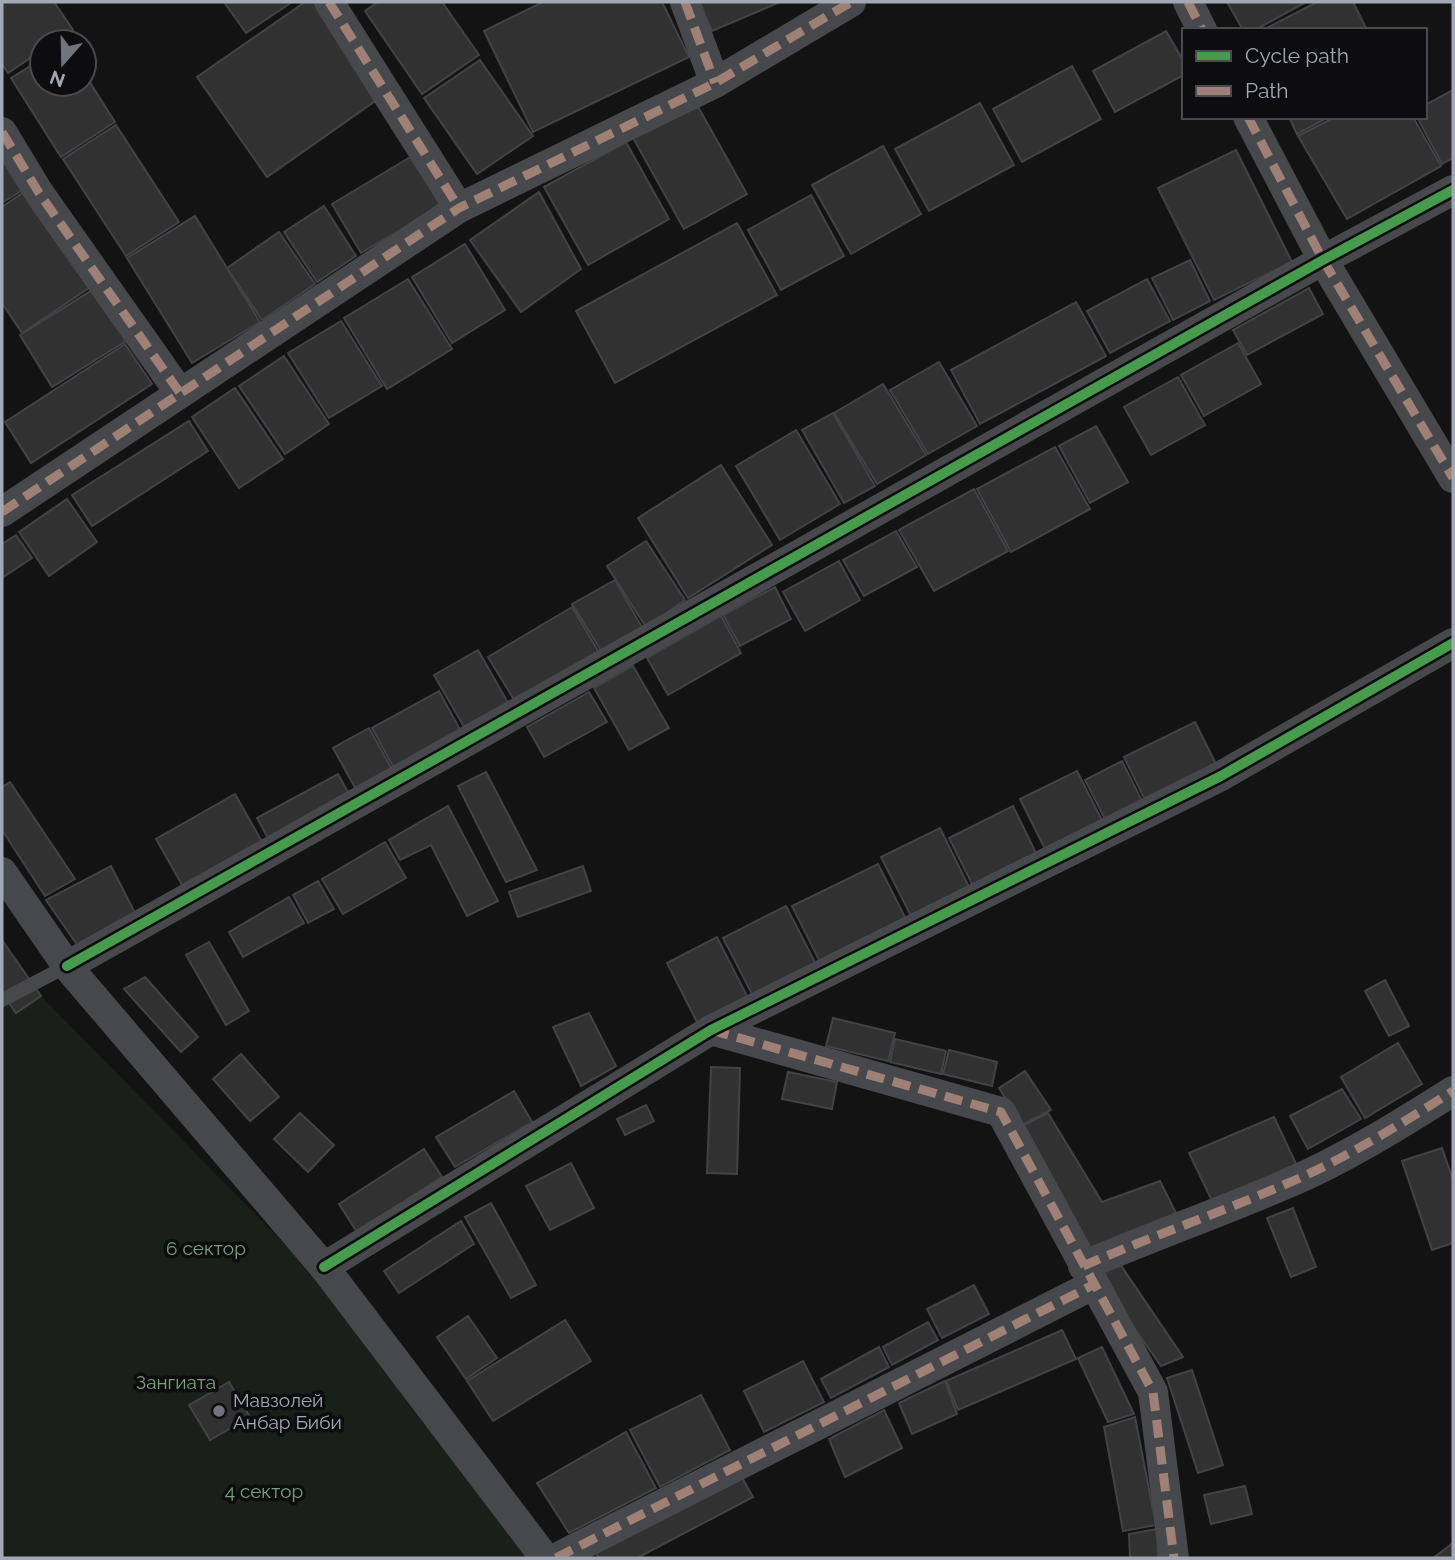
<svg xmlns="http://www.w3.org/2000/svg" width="1455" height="1560" font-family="Raleway,sans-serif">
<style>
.green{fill:#19201a}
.building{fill:#313132;stroke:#424347;stroke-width:2}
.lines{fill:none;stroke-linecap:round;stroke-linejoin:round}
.lane{stroke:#47484c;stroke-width:14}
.street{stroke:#47484c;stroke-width:30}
.quiet{stroke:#9e8076;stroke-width:9;stroke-dasharray:18 9;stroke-linecap:butt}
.cycleway-casing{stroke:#0d0d0f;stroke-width:15}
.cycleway{stroke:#469c4c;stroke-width:10}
.poi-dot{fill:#71747c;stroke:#0d0d0f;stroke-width:2.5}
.labels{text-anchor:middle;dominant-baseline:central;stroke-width:7;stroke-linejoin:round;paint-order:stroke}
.park-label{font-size:19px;fill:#78a17c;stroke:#0d0d0f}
.poi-label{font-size:19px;fill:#a3a8b5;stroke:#0d0d0f;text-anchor:start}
</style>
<rect width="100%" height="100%" fill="#131313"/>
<!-- green -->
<polygon class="green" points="2,940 41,996 314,1274 529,1558 2,1558"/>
<!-- building -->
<g class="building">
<polygon points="2,2 54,2 73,30 54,42 42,42 42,50 8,73 2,64"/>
<polygon points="224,2 292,2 246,33"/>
<polygon points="305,2 314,2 381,97 267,177 197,77"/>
<polygon points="378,2 442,2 479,55 422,94 365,11"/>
<polygon points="543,2 662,2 689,57 533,132 484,31"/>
<polygon points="699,2 780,2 712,31"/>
<polygon points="1227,2 1306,2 1255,30 1243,30"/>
<polygon points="1317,2 1353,2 1367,30 1263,30"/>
<polygon points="1166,31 1184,62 1184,75 1115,112 1093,71"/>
<polygon points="42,59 42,84 84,84 84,73 115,122 61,157 11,78"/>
<polygon points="480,60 533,136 477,174 424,98"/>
<polygon points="1072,66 1101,119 1022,162 993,109"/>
<polygon points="1453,90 1453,158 1442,164 1417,117 1425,117 1425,105"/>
<polygon points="696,103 747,194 684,229 633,138"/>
<polygon points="980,103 1014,165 929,211 895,149"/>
<polygon points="1289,117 1329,117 1297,134"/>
<polygon points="1335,117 1413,117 1441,166 1347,219 1298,136"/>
<polygon points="116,125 179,222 126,256 63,159"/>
<polygon points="626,142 669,219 588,265 544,187"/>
<polygon points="883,146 921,214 851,254 812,185"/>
<polygon points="2,147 26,188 2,203"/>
<polygon points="1236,150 1292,262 1214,300 1158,188"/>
<polygon points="412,156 442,205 361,253 332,204"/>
<polygon points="27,190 92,286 22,333 2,303 2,207"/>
<polygon points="539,192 581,269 521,312 470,240"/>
<polygon points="811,195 844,256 781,290 748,230"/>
<polygon points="324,206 356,256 317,282 284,232"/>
<polygon points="195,216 260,322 192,363 127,258"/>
<polygon points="737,223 777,295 615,383 576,311"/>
<polygon points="279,232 315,284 262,320 227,268"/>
<polygon points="465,244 505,310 452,343 412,277"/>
<polygon points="1190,260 1210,301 1173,320 1152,278"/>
<polygon points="408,279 452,349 387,389 344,318"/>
<polygon points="1147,279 1170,321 1110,353 1087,311"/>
<polygon points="1309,288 1323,314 1247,355 1233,330"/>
<polygon points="94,289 126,341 52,387 20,335"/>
<polygon points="1076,302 1106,356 980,424 951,370"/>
<polygon points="341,321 382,386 329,418 288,353"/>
<polygon points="1238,343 1261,384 1204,416 1181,375"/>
<polygon points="125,344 152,384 31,463 5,422"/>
<polygon points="284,356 329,424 285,454 239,386"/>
<polygon points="939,362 977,426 928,454 890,390"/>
<polygon points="1178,377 1205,425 1151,455 1124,407"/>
<polygon points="883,384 926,455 877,484 834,413"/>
<polygon points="235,388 283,459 239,488 192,417"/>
<polygon points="833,413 875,486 844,503 802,430"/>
<polygon points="189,421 208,451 92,526 72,495"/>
<polygon points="1096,426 1128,482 1090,503 1059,446"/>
<polygon points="796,430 840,504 780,540 736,466"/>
<polygon points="1055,447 1090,509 1011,552 977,489"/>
<polygon points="721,465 772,545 688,598 638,518"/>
<polygon points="974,489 1008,551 934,591 899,530"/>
<polygon points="67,499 97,542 49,576 19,532"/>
<polygon points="896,531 917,567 864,596 843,560"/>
<polygon points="16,535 32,558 2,578 2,544"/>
<polygon points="646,541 685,600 646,627 607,566"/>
<polygon points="839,561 860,600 805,631 783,592"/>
<polygon points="615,580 643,629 602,652 572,604"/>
<polygon points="775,587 791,619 740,646 723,615"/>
<polygon points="572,607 600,654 516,703 488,657"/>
<polygon points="721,616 741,653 668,695 647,658"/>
<polygon points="478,650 511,708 467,732 434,675"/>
<polygon points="633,666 669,728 629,750 594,688"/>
<polygon points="439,691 463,735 396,772 372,728"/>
<polygon points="589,692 607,722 544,757 527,727"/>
<polygon points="1195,722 1217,766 1146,802 1124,757"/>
<polygon points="369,728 394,773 358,793 333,748"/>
<polygon points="1122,761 1143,803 1106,821 1085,780"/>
<polygon points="1077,771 1103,822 1046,851 1020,799"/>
<polygon points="486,772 537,870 506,882 458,786"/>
<polygon points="338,774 352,799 271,844 257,818"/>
<polygon points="10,782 75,879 45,896 2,830 2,787"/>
<polygon points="235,794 265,847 186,892 156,839"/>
<polygon points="448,806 498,901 467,916 431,845 400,860 389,840"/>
<polygon points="1013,806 1037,855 973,886 949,838"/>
<polygon points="940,828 969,887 911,916 881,857"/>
<polygon points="385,842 406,878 343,914 322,879"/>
<polygon points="878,864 906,919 820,962 792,906"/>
<polygon points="111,866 137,917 78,946 46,900"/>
<polygon points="583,866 591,891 518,917 509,892"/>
<polygon points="318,881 334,909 308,923 293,895"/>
<polygon points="289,897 304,923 243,957 229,932"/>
<polygon points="786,906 816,964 753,996 723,938"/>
<polygon points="717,937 748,998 698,1024 667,963"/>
<polygon points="2,940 41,996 16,1013 2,993"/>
<polygon points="209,942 249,1011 226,1025 186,955"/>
<polygon points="145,977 198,1037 181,1052 124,989"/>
<polygon points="1385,980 1409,1026 1389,1036 1365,991"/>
<polygon points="589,1013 616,1066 581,1086 553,1027"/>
<polygon points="833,1018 895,1033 888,1061 826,1046"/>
<polygon points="895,1039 946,1051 941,1074 890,1062"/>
<polygon points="1398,1043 1422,1084 1365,1118 1341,1077"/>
<polygon points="949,1050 997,1062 992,1086 943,1074"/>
<polygon points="241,1054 279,1097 250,1121 213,1079"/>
<polygon points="711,1067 740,1068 737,1174 707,1173"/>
<polygon points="1025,1071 1051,1110 1022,1125 999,1088"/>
<polygon points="788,1072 837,1082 832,1109 782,1099"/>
<polygon points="1342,1089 1361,1119 1308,1149 1290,1116"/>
<polygon points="514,1091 532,1122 455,1167 436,1137"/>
<polygon points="646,1105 654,1121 625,1135 617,1119"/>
<polygon points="300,1113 334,1145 308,1172 274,1139"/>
<polygon points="1048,1113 1102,1202 1160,1181 1177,1215 1087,1254 1018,1128"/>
<polygon points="1274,1117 1298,1168 1213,1203 1189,1153"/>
<polygon points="1442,1148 1453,1180 1453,1243 1432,1250 1402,1161"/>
<polygon points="424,1149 442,1177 357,1232 339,1204"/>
<polygon points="571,1163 594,1208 550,1230 526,1186"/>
<polygon points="491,1203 536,1285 511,1298 465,1217"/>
<polygon points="1293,1208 1316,1267 1291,1277 1267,1218"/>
<polygon points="461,1221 474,1244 399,1293 384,1271"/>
<polygon points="1120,1264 1183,1357 1161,1366 1097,1275"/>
<polygon points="974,1285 989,1314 942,1338 927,1309"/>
<polygon points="468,1316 497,1358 466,1379 437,1337"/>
<polygon points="565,1320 591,1361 493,1421 467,1381"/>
<polygon points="928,1322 938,1340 892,1365 883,1347"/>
<polygon points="1062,1330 1076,1359 958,1410 946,1381"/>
<polygon points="879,1347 889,1367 831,1398 821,1379"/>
<polygon points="1102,1347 1134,1414 1108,1422 1078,1358"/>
<polygon points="803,1361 824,1402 764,1432 744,1391"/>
<polygon points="1192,1370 1223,1465 1198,1473 1167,1378"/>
<polygon points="945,1381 957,1414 912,1434 899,1403"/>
<polygon points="229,1382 250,1417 210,1440 189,1405"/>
<polygon points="701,1395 730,1450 660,1487 630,1430"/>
<polygon points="884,1410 902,1448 845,1477 829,1439"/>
<polygon points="1135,1417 1156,1525 1123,1531 1104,1427"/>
<polygon points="626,1432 656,1488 569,1533 537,1483"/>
<polygon points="740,1474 753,1497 637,1558 599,1558 594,1550"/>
<polygon points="1245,1486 1252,1514 1211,1524 1204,1495"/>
<polygon points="1157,1529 1158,1558 1130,1558 1129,1534"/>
<polygon points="1453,1543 1453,1558 1433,1558"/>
</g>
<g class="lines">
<!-- lane -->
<polyline class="lane" points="2,1000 67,966"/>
<!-- street -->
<g class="street">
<polyline points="329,2 459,208"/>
<polyline points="685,2 715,83"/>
<polyline points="1188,2 1202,30"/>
<polyline points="1248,117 1323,260 1453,478"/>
<polyline points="2,132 39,193 180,393"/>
<polyline points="2,512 459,208 715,83 851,2"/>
<polyline points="2,872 67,966 324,1267 545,1558"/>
<polyline points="67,966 1323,260 1453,190"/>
<polyline points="711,1030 1001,1112 1153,1392 1174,1558"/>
<path d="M 1083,1266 C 1150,1237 1219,1213 1286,1184 C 1343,1160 1401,1124 1453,1091"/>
<polyline points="324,1267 711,1030 1221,776 1453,643"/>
<polyline points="556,1558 1093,1285"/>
</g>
<!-- quiet -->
<g class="quiet">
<polyline points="329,2 459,208"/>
<polyline points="685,2 715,83"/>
<polyline points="1188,2 1202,30"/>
<polyline points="1248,117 1323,260 1453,478"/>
<polyline points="2,132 39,193 180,393"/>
<polyline points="2,512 459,208 715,83 851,2"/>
<polyline points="711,1030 1001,1112 1153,1392 1174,1558"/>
<path d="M 1083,1266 C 1150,1237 1219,1213 1286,1184 C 1343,1160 1401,1124 1453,1091"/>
<polyline points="556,1558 1093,1285"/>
</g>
<defs>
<g id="cycleway">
<polyline points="67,966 1323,260 1453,190"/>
<polyline points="324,1267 711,1030 1221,776 1453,643"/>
</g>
</defs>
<!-- cycleway casing -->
<use href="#cycleway" class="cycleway-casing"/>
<!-- cycleway -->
<use href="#cycleway" class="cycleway"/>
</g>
<!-- markers -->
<circle class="poi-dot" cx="219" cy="1411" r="7"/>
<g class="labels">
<!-- park labels -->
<g class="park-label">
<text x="206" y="1248">6 сектор</text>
<text x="176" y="1382">Зангиата</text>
<text x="264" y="1491">4 сектор</text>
</g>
<!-- poi labels -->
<g class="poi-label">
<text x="233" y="1400">Мавзолей<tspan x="233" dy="22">Анбар Биби</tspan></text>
</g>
</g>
<!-- border -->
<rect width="1455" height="1560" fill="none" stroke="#a3a8b5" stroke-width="7"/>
<!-- legend -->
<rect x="1182" y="28" width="245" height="91" fill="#0d0d0f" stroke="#494b51" stroke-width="2"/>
<rect x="1196" y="51" width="35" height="10" fill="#469c4c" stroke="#494b51" stroke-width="2"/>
<text x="1245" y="63" font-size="21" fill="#a3a8b5">Cycle path</text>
<rect x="1196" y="86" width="35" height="10" fill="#9e8076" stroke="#494b51" stroke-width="2"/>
<text x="1245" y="98" font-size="21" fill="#a3a8b5">Path</text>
<!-- north arrow -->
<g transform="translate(63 63) rotate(200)"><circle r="33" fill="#0d0d0f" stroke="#494b51" stroke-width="2"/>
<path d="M0-5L12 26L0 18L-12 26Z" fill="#71747c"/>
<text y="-10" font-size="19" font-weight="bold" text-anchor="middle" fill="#a3a8b5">N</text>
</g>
</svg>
